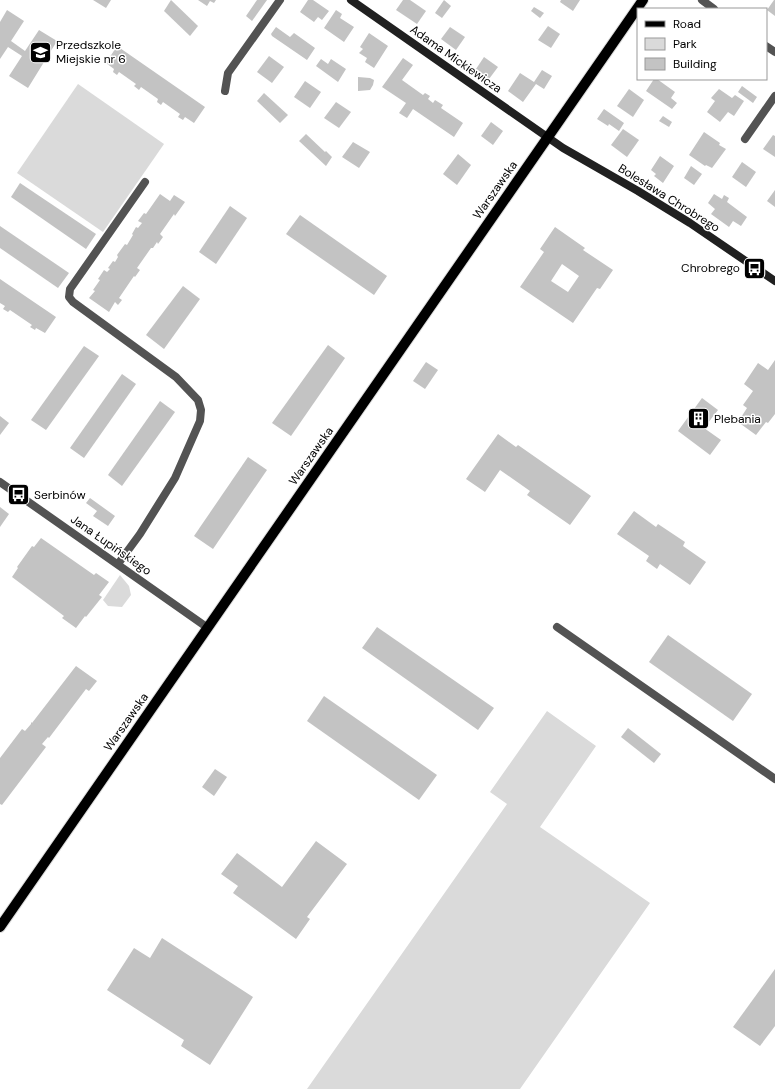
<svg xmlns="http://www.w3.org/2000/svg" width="775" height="1089" font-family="'DM Sans',sans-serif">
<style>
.green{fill:#dadada}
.building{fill:#c3c3c3;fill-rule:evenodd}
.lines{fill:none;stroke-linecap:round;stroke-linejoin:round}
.primary-casing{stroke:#dbdbdb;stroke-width:12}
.street{stroke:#535353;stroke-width:8}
.secondary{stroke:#202020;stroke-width:8}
.primary{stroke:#000;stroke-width:10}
.labels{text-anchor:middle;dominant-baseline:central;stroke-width:3;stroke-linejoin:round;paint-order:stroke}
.poi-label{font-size:12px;fill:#000;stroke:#fff;text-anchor:start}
.street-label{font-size:12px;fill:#000;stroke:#fff}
</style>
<rect width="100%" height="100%" fill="#fff"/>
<!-- green -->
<g class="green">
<polygon points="78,84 164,144 103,232 17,173"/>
<polygon points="120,575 129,586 131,595 122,607 108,606 103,600"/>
<polygon points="547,711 596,746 540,827 650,903 520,1089 307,1089 507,804 490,792"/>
</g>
<!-- building -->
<g class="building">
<polygon points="93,0 111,0 106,8"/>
<polygon points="171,0 198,26 190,36 164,11"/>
<polygon points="198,0 216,0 214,3 210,1 207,6"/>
<polygon points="257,0 267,0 252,21 246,16"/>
<polygon points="308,0 313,0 329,11 322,20 318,17 314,22 300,12"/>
<polygon points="403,0 410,0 426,11 417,24 396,10"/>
<polygon points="444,0 451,6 442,18 435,13"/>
<polygon points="561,0 580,0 573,11 560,2"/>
<polygon points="774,0 775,0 775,16 767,10"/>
<polygon points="534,7 544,13 540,18 531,11"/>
<polygon points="7,10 24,21 11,41 25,51 39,30 57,41 28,88 9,76 22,56 8,47 0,59 0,22"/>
<polygon points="336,10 342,14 340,18 354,27 344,42 324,28"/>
<polygon points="548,26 560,34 551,48 538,40"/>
<polygon points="276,27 290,37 294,33 315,48 307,60 272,36 271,34"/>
<polygon points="450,27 465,37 456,50 441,39"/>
<polygon points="369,33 388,46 374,68 365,62 367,58 359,53 363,49 360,47"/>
<polygon points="117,46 205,107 194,123 185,117 183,120 178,117 180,114 163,102 161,105 157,102 158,99 141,87 139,90 134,86 136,84 119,72 117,75 113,72 114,69 106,63"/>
<polygon points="269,56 284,67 272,83 257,72"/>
<polygon points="484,57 498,67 489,79 476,69"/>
<polygon points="403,58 413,65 402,80 423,95 425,93 430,96 428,99 433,103 435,100 443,105 441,108 463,123 454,137 413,109 407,118 399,113 406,103 382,87"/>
<polygon points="321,59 328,64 331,59 346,69 338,82 316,66"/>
<polygon points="542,70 552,76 544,89 536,84 523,102 508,91 520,73 534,82"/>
<polygon points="358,77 370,78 374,80 373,85 370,90 358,91"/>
<polygon points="654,79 657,79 675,92 671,98 677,103 672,109 646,91"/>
<polygon points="305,81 321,92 310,108 294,97"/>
<polygon points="742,86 757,97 753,103 738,92"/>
<polygon points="629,89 644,100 633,117 617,106"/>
<polygon points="719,89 732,98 735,95 744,101 734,116 728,112 720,122 707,112 715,101 711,98"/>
<polygon points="264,93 288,115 280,123 257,101"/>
<polygon points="336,102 351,112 339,128 324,118"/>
<polygon points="604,109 624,123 619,131 609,124 608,126 597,119"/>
<polygon points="663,116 672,122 669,127 659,121"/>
<polygon points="491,122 503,131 493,145 481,136"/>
<polygon points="623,129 639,140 627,157 611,145"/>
<polygon points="704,132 720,143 719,145 726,149 712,168 706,165 705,166 689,155"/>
<polygon points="306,134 325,152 326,151 332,157 326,166 299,141"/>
<polygon points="773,135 775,136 775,157 763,149"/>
<polygon points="353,142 370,152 359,168 342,157"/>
<polygon points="458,154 471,165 457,185 443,174"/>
<polygon points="660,156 674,166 663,183 654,176 656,174 651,170"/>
<polygon points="742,162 756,172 746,187 732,177"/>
<polygon points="691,166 702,174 694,185 684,178"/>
<polygon points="20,183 96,234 86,249 11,197"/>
<polygon points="775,190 775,207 767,201"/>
<polygon points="160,194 170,201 174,195 185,202 175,216 174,214 160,234 163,237 158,244 157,242 153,248 151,248 137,268 140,270 135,277 134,276 119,298 122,300 118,305 115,302 109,312 89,298 95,291 93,290 100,280 98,279 104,270 107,272 110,269 108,268 113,261 115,262 118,257 117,255 125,244 127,245 133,235 132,234 136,227 138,228 142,223 138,221 144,213 146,214"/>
<polygon points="714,194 722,199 724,195 729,198 727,202 747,217 741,226 733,221 729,227 711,214 715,209 708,203"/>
<polygon points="230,206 247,218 216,264 199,252"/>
<polygon points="300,215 387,276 374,295 286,234"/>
<polygon points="0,226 69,273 58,288 0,248"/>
<path d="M 555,227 L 585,248 L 583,250 L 613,270 L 600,289 L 597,288 L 573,323 L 520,287 L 544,252 L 540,249 ZM 562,264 L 579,276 L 568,292 L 551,281 Z"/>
<polygon points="0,279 56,317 45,333 36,328 35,330 30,327 32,325 10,310 8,312 3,309 5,306 0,303"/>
<polygon points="183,286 200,299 164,349 146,335"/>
<polygon points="328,345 345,358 291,436 272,423"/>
<polygon points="84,346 99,356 46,430 31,420"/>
<polygon points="775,360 775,414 768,423 766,422 756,435 738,422 747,408 743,405 753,391 744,384 758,363 768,370"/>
<polygon points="426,362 438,370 425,389 413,381"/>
<polygon points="122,374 136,384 84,458 70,448"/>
<polygon points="702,398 718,410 704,428 721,440 710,455 678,431"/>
<polygon points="160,401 175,412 122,486 108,475"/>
<polygon points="0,416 9,423 0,435"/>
<polygon points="498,434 516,447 518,445 591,496 570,525 527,495 530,491 500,470 485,492 466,479"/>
<polygon points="248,457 267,470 213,549 194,536"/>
<polygon points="90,498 115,516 108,526 93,516 97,511 86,503"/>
<polygon points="0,507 9,514 0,527"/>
<polygon points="634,511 656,527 658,524 685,542 683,546 706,562 690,585 660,564 657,569 646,561 649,556 617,534"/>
<polygon points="41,538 94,575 96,573 109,582 99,595 102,597 86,617 85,616 76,628 62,618 64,616 12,577 18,568 17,567 32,546 34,547"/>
<polygon points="377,627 494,708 478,730 362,648"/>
<polygon points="668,635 752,694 733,721 649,662"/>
<polygon points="76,666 97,681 89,691 86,689 49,738 48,737 42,744 46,747 2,805 0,804 0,758 22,729 25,731 31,724 31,722 32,723"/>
<polygon points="324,696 437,775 419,800 307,721"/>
<polygon points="628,728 661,754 654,763 621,737"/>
<polygon points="215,769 227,777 214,796 202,787"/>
<polygon points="316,841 347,864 307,917 310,919 296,939 233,893 238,886 221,874 237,853 282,887"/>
<polygon points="162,938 253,997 210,1065 181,1046 184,1040 107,990 134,948 150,958"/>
<polygon points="775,969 775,1026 760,1046 733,1027"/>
</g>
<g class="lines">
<defs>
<polyline id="primary" points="0,927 643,0"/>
</defs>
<!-- primary casing -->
<use href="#primary" class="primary-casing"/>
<!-- street -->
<g class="street">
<polyline points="702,0 714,9"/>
<polyline points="766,46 775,52"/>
<polyline points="225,91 228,73 280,0"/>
<polyline points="745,139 775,96"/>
<polyline points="0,482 208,628"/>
<polyline points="118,564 140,534 175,478 200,421 201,410 198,400 176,377 73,302 69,297 70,289 145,182"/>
<polyline points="557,627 775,779"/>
</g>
<!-- secondary -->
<polyline class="secondary" points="351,0 563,148 638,191 690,223 775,281"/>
<!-- primary -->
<use href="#primary" class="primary"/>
</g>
<!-- icons -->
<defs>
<symbol id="school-square" viewBox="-11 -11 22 22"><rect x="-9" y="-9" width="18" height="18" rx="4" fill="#000" stroke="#fff"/><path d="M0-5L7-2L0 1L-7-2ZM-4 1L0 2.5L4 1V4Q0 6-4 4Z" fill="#fff"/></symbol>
<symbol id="bus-square" viewBox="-11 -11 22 22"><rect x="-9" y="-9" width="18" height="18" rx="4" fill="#000" stroke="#fff"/><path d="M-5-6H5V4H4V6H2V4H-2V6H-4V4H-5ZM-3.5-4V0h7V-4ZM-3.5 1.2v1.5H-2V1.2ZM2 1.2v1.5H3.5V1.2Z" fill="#fff"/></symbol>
<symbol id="building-square" viewBox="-11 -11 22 22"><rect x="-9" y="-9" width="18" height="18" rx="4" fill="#000" stroke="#fff"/><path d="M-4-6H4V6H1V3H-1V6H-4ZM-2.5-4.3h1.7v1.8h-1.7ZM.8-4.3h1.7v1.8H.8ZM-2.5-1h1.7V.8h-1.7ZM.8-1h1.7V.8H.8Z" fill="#fff"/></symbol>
</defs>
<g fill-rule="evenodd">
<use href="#school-square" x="28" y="40" width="25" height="25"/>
<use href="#bus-square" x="742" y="256" width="25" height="25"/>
<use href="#building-square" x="686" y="406" width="25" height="25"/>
<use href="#bus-square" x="6" y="482" width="25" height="25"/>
</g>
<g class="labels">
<!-- poi labels -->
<g class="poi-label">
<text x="56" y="45">Przedszkole<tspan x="56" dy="14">Miejskie nr 6</tspan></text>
<text x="740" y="268" text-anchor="end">Chrobrego</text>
<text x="714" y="419">Plebania</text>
<text x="34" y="495">Serbinów</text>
</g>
<!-- street labels -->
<g class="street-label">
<text transform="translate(456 59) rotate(35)">Adama Mickiewicza</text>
<text transform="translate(495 190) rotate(-55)">Warszawska</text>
<text transform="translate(669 198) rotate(32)">Bolesława Chrobrego</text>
<text transform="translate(311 456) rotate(-55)">Warszawska</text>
<text transform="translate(111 545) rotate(35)">Jana Łupińskiego</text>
<text transform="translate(126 722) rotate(-55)">Warszawska</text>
</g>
</g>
<!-- legend -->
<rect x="637" y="8" width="130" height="72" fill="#ffffff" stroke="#999999"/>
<rect x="645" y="21" width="20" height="6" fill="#000000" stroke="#999999"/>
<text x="673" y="28" font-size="12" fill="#000000">Road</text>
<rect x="645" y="38" width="20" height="12" fill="#dadada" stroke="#999999"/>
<text x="673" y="48" font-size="12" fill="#000000">Park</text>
<rect x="645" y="58" width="20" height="12" fill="#c3c3c3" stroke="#999999"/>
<text x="673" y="68" font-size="12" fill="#000000">Building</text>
</svg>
